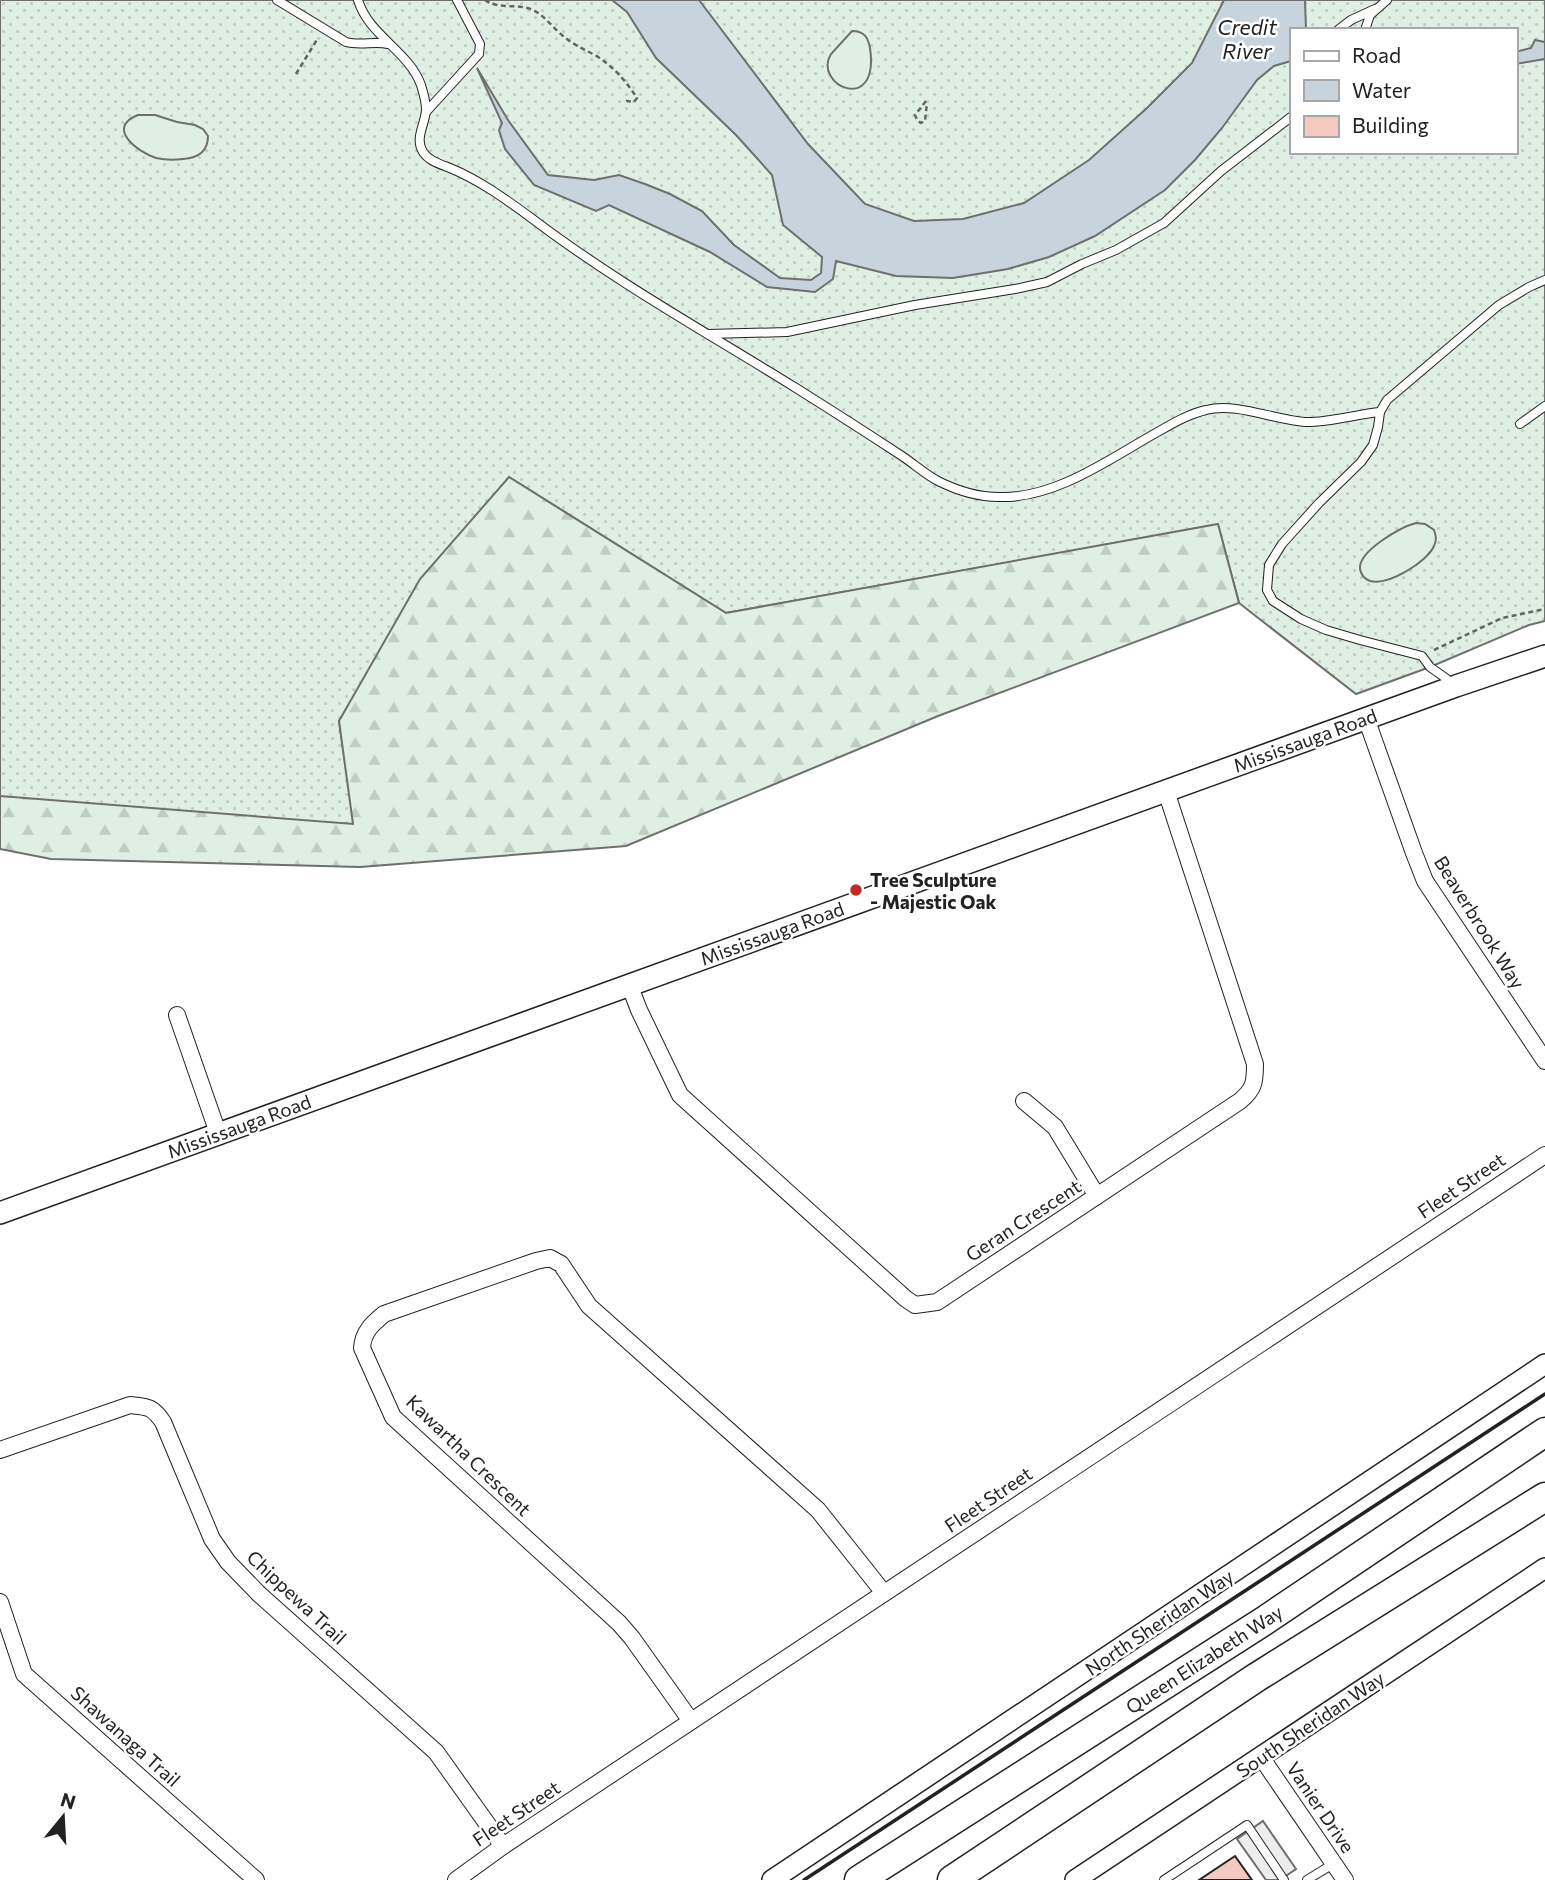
<svg xmlns="http://www.w3.org/2000/svg" width="1545" height="1880" font-family="Commissioner,sans-serif">
<style>
.grass{fill:url(#grass-dots);stroke:#6f6f6f;stroke-width:2;fill-rule:evenodd}
.forest{fill:url(#forest-firs);stroke:#6f6f6f;stroke-width:2}
.pitch{fill:#e0efe3;stroke:#6f6f6f;stroke-width:2}
.parking{fill:#ededed;stroke:#6f6f6f;stroke-width:2}
.water{fill:#c7d3dd;stroke:#6f6f6f;stroke-width:2}
.building{fill:#f3c9c0;stroke:#222;stroke-width:2}
.lines{fill:none;stroke-linecap:round;stroke-linejoin:round}
.service-casing{stroke:#222;stroke-width:10}
.minor-casing{stroke:#222;stroke-width:18}
.tertiary-casing{stroke:#222;stroke-width:22}
.secondary-casing{stroke:#222;stroke-width:24}
.motorway-casing{stroke:#222;stroke-width:31}
.path{stroke:#646464;stroke-width:2.5;stroke-dasharray:5 3.5;stroke-linecap:butt}
.service{stroke:#fff;stroke-width:8}
.minor{stroke:#fff;stroke-width:16}
.tertiary{stroke:#fff;stroke-width:19}
.secondary{stroke:#fff;stroke-width:21}
.motorway{stroke:#fff;stroke-width:28}
.wall{stroke:#222;stroke-width:3.5}
.poi-dot{fill:#c62828;stroke:#fff;stroke-width:2.5}
.labels{text-anchor:middle;dominant-baseline:central;stroke-width:5;stroke-linejoin:round;paint-order:stroke}
.street-label{font-size:19px;fill:#222;stroke:#fff}
.poi-label{font-size:19px;font-weight:bold;fill:#222;stroke:#fff;text-anchor:start}
.water-label{font-size:21px;font-style:italic;fill:#222;stroke:#fff}
</style>
<defs>
<pattern id="grass-dots" width="8" height="8" patternUnits="userSpaceOnUse" patternTransform="scale(1.75)"><rect width="8" height="8" fill="#e0efe3"/><path d="M2 2h.1M6 6h.1" fill="none" stroke="#c0cdc2" stroke-width="1.8" stroke-linecap="round"/></pattern>
<pattern id="forest-firs" width="22" height="20" patternUnits="userSpaceOnUse" patternTransform="scale(1.75)"><rect width="22" height="20" fill="#e0efe3"/><path d="M5 1l3.5 6h-7zM16 11l3.5 6h-7z" fill="#c0cdc2"/></pattern>
</defs>
<rect width="100%" height="100%" fill="#fff"/>
<!-- grass -->
<path class="grass" d="M 0,0 L 1545,0 L 1545,621 L 1529,625 L 1430,667 L 1356,694 L 1239,603 L 1218,525 L 726,613 L 509,477 L 339,721 L 354,824 L 0,815 ZM 1291,30 L 1515,30 L 1515,152 L 1291,152 Z"/>
<!-- forest -->
<polygon class="forest" points="509,477 726,613 1218,524 1239,603 938,716 626,846 360,867 51,859 0,849 0,796 353,824 339,721 420,579"/>
<!-- pitch -->
<g class="pitch">
<path d="M 852,31 C 864,31 868,37 870,48 C 880,116 812,85 831,54 Z"/>
<path d="M 138,115 L 155,115 L 177,122 L 195,125 L 203,129 L 208,136 C 208,151 198,158 183,159 C 174,160 165,160 156,158 C 138,152 105,128 138,115 Z"/>
<path d="M 1416,523 L 1425,524 L 1434,530 C 1436,536 1437,540 1434,546 C 1427,562 1388,586 1370,581 C 1365,579 1361,575 1360,569 C 1358,551 1401,527 1416,523 Z"/>
</g>
<!-- parking -->
<polygon class="parking" points="1263,1821 1296,1869 1280,1880 1266,1880 1237,1839"/>
<!-- water -->
<g class="water">
<polygon points="612,0 699,0 808,144 865,204 914,221 963,219 1024,203 1089,160 1147,108 1192,63 1224,0 1305,0 1306,30 1291,30 1291,61 1274,66 1257,80 1222,128 1195,160 1165,190 1095,236 1049,257 1008,269 953,278 896,276 836,261 833,279 815,292 767,287 710,252 609,205 596,211 534,185 505,149 499,130 502,123 477,68 508,120 548,175 594,180 619,175 645,184 670,194 702,211 734,245 780,278 811,280 821,273 822,257 783,225 772,175 736,135 656,58 627,12"/>
<polygon points="1535,40 1545,42 1545,59 1515,64 1515,52 1531,48"/>
</g>
<!-- building -->
<polygon class="building" points="1235,1856 1252,1880 1199,1880"/>
<g class="lines">
<defs>
<g id="service">
<path d="M 277,0 L 346,42 C 360,46 374,41 388,44"/>
<path d="M 358,0 C 369,36 408,50 421,85 C 423,92 426,101 426,109 C 426,123 414,138 423,152 C 429,161 440,164 450,168 C 479,180 504,198 530,217 C 614,281 706,332 796,388 C 831,410 867,433 902,456 C 914,464 925,474 938,481 C 956,490 978,497 999,497 C 1054,499 1108,460 1154,434 C 1170,425 1188,414 1206,410 C 1236,402 1274,420 1305,422 C 1326,423 1358,414 1380,412 L 1387,400 L 1499,305 L 1529,287 L 1545,280"/>
<polyline points="1338,30 1351,20 1375,9"/>
<polyline points="1365,30 1370,15 1387,0"/>
<polyline points="426,112 479,54 480,44 457,0"/>
<polyline points="708,334 787,332 915,305 1015,289 1047,282 1082,264 1116,250 1164,223 1221,171 1291,117"/>
<polyline points="1380,412 1378,427 1373,445 1361,462 1319,503 1282,544 1269,565 1267,590 1273,601 1301,619 1326,630 1360,640 1422,656 1430,667 1454,684"/>
<polyline points="1520,424 1545,406"/>
<polyline points="1164,1880 1247,1825 1284,1880"/>
<polyline points="1307,1880 1333,1864"/>
</g>
<g id="minor">
<polyline points="1366,718 1414,853 1425,881 1545,1061"/>
<path d="M 629,984 L 639,1010 L 680,1095 L 906,1299 L 915,1305 L 937,1302 L 1240,1101 C 1254,1089 1255,1083 1255,1064 L 1166,791"/>
<polyline points="177,1015 218,1133"/>
<polyline points="1024,1101 1055,1127 1097,1196"/>
<path d="M 0,1450 L 130,1405 C 148,1407 152,1406 163,1422 L 212,1539 L 228,1562 L 259,1594 L 436,1752 L 503,1846"/>
<polyline points="0,1602 24,1674 256,1880"/>
<path d="M 691,1721 L 632,1638 L 619,1623 L 393,1417 L 362,1348 C 363,1332 372,1324 384,1314 L 536,1261 L 550,1258 L 561,1264 L 589,1306 L 818,1510 L 884,1593"/>
<polyline points="1261,1757 1345,1880"/>
<polyline points="456,1880 503,1846 1545,1155"/>
</g>
<g id="tertiary">
<polyline points="772,1880 1545,1364"/>
<polyline points="1075,1880 1545,1568"/>
</g>
<polyline id="secondary" points="0,1213 1456,686 1545,656"/>
<g id="motorway">
<polyline points="859,1880 1264,1621 1545,1432"/>
<polyline points="952,1880 1257,1677 1545,1497"/>
</g>
</defs>
<!-- service casing -->
<use href="#service" class="service-casing"/>
<!-- minor casing -->
<use href="#minor" class="minor-casing"/>
<!-- tertiary casing -->
<use href="#tertiary" class="tertiary-casing"/>
<!-- secondary casing -->
<use href="#secondary" class="secondary-casing"/>
<!-- motorway casing -->
<use href="#motorway" class="motorway-casing"/>
<!-- path -->
<g class="path">
<path d="M 485,0 C 499,10 518,3 533,10 C 544,15 552,27 562,35 C 572,44 583,49 595,55 C 613,66 626,81 637,98 L 634,102 L 627,101 L 629,97"/>
<polyline points="296,74 318,38"/>
<polyline points="926,101 915,115 917,120 921,123 925,121 927,103"/>
<polyline points="1434,650 1502,618 1545,609"/>
</g>
<!-- service -->
<use href="#service" class="service"/>
<!-- minor -->
<use href="#minor" class="minor"/>
<!-- tertiary -->
<use href="#tertiary" class="tertiary"/>
<!-- secondary -->
<use href="#secondary" class="secondary"/>
<!-- motorway -->
<use href="#motorway" class="motorway"/>
<!-- wall -->
<polyline class="wall" points="804,1880 1545,1394"/>
</g>
<!-- markers -->
<circle class="poi-dot" cx="856" cy="890" r="7"/>
<g class="labels">
<!-- street labels -->
<g class="street-label">
<text transform="translate(1305 740) rotate(-20)">Mississauga Road</text>
<text transform="translate(1480 922) rotate(58)">Beaverbrook Way</text>
<text transform="translate(772 933) rotate(-20)">Mississauga Road</text>
<text transform="translate(239 1126) rotate(-20)">Mississauga Road</text>
<text transform="translate(1461 1185) rotate(-34)">Fleet Street</text>
<text transform="translate(1023 1220) rotate(-33)">Geran Crescent</text>
<text transform="translate(469 1455) rotate(44)">Kawartha Crescent</text>
<text transform="translate(988 1499) rotate(-34)">Fleet Street</text>
<text transform="translate(297 1597) rotate(43)">Chippewa Trail</text>
<text transform="translate(1159 1622) rotate(-34)">North Sheridan Way</text>
<text transform="translate(1204 1659) rotate(-33)">Queen Elizabeth Way</text>
<text transform="translate(1310 1724) rotate(-34)">South Sheridan Way</text>
<text transform="translate(126 1736) rotate(42)">Shawanaga Trail</text>
<text transform="translate(1321 1807) rotate(56)">Vanier Drive</text>
<text transform="translate(516 1813) rotate(-34)">Fleet Street</text>
</g>
<!-- poi labels -->
<g class="poi-label">
<text x="870" y="879">Tree Sculpture<tspan x="870" dy="22">- Majestic Oak</tspan></text>
</g>
<!-- water labels -->
<g class="water-label">
<text x="1247" y="26">Credit<tspan x="1247" dy="24">River</tspan></text>
</g>
</g>
<!-- legend -->
<rect x="1290" y="28" width="228" height="126" fill="#ffffff" stroke="#a7a7a7" stroke-width="2"/>
<rect x="1304" y="51" width="35" height="10" fill="#ffffff" stroke="#a7a7a7" stroke-width="2"/>
<text x="1352" y="63" font-size="21" fill="#222222">Road</text>
<rect x="1304" y="80" width="35" height="21" fill="#c7d3dd" stroke="#a7a7a7" stroke-width="2"/>
<text x="1352" y="98" font-size="21" fill="#222222">Water</text>
<rect x="1304" y="116" width="35" height="21" fill="#f3c9c0" stroke="#a7a7a7" stroke-width="2"/>
<text x="1352" y="133" font-size="21" fill="#222222">Building</text>
<!-- north arrow -->
<g transform="translate(63 1817) rotate(18)" stroke="#ffffff" stroke-width="5" paint-order="stroke">
<path d="M0-5L12 26L0 18L-12 26Z" fill="#222222"/>
<text y="-10" font-size="19" font-weight="bold" text-anchor="middle" fill="#222222">N</text>
</g>
</svg>
